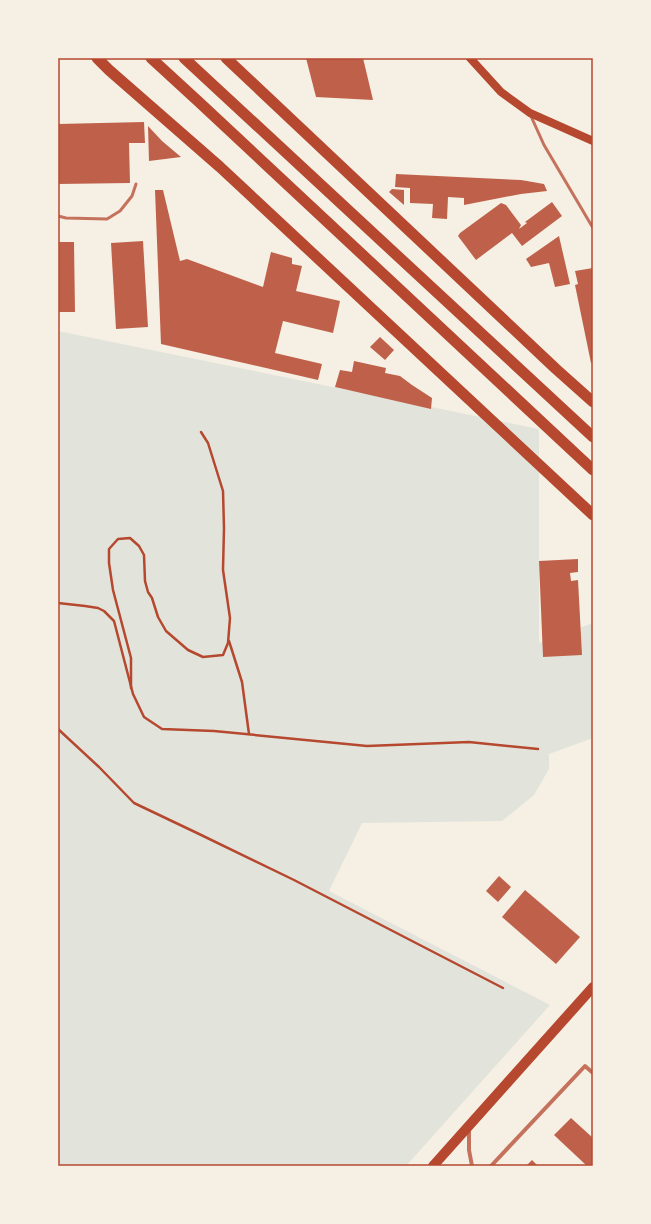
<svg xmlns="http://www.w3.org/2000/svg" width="651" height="1224" font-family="'Nunito Sans',sans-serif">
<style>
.green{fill:#e2e4dc}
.building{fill:#bf614a}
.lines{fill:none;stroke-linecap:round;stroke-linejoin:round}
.path{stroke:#b5482f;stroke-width:2.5}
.service{stroke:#c5725c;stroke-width:3}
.minor{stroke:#c5725c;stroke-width:4}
.secondary{stroke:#b5482f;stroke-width:8}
.primary{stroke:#b5482f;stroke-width:10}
.trunk{stroke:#b5482f;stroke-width:11}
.neatline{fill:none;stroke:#b5482f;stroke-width:1.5}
</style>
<rect width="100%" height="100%" fill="#f6efe4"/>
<!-- green -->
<polygon class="green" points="58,331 539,429 539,643 593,623 593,738 549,754 549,769 534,795 502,821 362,823 329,891 550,1005 406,1166 58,1166"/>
<!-- building -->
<g class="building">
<polygon points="306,58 363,58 373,100 316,97"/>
<polygon points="144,122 145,143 129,143 130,183 58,184 58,124"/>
<polygon points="148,126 162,141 181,157 149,161"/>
<polygon points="396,174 521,180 544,184 547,191 521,194 464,205 464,198 448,197 447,219 432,218 433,204 410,203 410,188 395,187"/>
<polygon points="392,189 404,190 404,205 389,192"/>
<polygon points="155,190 163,190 180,261 187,259 263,287 271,252 292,258 292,264 302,266 296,291 340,301 333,333 283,321 275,353 322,364 318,380 161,344"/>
<polygon points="552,202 562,216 522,246 512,233 476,260 458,236 460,233 501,203 506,205 521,225 519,229 527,223 525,222"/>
<polygon points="559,236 570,284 555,287 549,263 531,267 526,259"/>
<polygon points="143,241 148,327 116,329 111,243"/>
<polygon points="58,242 74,242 75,312 58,312"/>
<polygon points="593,268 593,363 591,363 575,285 578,284 575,271"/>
<polygon points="380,337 394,350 385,360 370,347"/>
<polygon points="354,361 386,368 385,373 400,376 412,385 432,398 431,409 335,387 340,370 352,372"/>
<polygon points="578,559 578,572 570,573 571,581 578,580 582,655 543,657 539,561"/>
<polygon points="499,876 511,887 498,902 486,891"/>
<polygon points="525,890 580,937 556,964 502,917"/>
<polygon points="571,1118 593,1138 593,1166 587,1166 554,1135"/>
<polygon points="532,1160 538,1166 526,1166"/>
</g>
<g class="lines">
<!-- path -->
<g class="path">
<polyline points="58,603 85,606 98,608 104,611 114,621 133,694 144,717 162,729 214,731 367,746 469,742 538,749"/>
<polyline points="229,641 242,682 249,734"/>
<polyline points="131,688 131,658 113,590 109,563 109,549 118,539 130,538 139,546 144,555 145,581 148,592 152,598 158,617 166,631 188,650 203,657 223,655 228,643 230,618 223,570 224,528 223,491 208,443 201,432"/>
<polyline points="58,729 99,767 134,803 197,833 294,880 503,988"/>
</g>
<!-- service -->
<g class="service">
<polyline points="530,114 544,145 593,228"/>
<polyline points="58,216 66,218 107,219 120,211 132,196 136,184"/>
</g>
<!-- minor -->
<g class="minor">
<polyline points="469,1129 469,1150 472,1166"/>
<polyline points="491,1166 585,1066 593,1073"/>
</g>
<!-- secondary -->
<polyline class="secondary" points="470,58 501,92 530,113 593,141"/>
<!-- primary -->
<polyline class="primary" points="433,1166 593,987"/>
<!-- trunk -->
<g class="trunk">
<polyline points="97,58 109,70 220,167 593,515"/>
<polyline points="151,58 200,103 593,470"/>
<polyline points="184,58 593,437"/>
<polyline points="226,58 556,369 593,402"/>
</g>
</g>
<!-- border -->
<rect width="651" height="1224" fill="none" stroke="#f6efe4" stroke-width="118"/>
<rect x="59" y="59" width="533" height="1106" class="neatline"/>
</svg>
